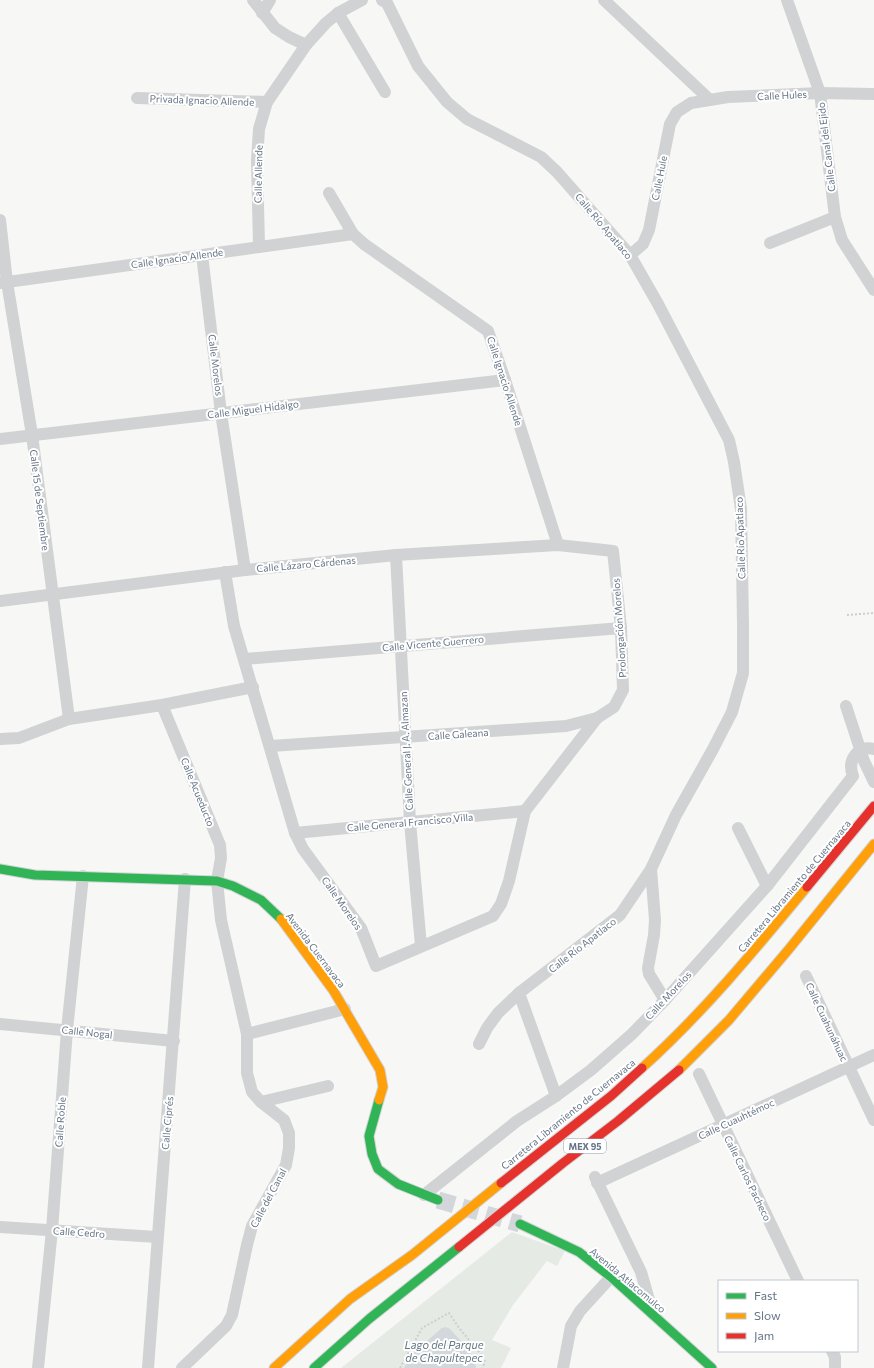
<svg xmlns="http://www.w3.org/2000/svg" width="874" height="1368" font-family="Commissioner,sans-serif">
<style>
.green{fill:#e6eae4}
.water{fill:#d2d8db}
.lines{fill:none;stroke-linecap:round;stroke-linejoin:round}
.secondary-tunnel{stroke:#d3d6da;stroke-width:17;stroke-dasharray:17 8;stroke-linecap:butt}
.fast-casing{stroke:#d2d4d5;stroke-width:11}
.slow-casing{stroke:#d2d4d5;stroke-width:11}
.jam-casing{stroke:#d2d4d5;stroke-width:11}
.path{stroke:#cdced0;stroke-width:2;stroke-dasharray:2 2;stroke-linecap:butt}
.street{stroke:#d1d2d3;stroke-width:12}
.fast{stroke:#30b455;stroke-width:9}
.slow{stroke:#ff9f0a;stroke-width:9}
.jam{stroke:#e5322d;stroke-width:9}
.labels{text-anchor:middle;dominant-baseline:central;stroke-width:4;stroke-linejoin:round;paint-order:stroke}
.shield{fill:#fff;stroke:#949eab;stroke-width:1}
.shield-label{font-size:9px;font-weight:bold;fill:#667587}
.street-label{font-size:10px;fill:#667587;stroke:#fff}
.water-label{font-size:11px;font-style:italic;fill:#627783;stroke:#fff}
</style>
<rect width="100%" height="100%" fill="#f7f7f6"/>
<!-- green -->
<polygon class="green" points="512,1232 565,1251 557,1266 547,1261 513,1305 492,1340 511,1348 501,1368 341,1368"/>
<!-- water -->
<path class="water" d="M 446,1327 L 450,1329 C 458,1338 477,1356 476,1368 L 404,1368 L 413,1353 L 442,1328 Z"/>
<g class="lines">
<!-- secondary-tunnel -->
<polyline class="secondary-tunnel" points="438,1200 520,1224"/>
<defs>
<g id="fast">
<polyline points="0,869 35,875 217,881 233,886 261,900 281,919"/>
<polyline points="379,1100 369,1136 372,1154 378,1169 398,1184 438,1200"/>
<polyline points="520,1224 579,1252 611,1277 712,1368"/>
<polyline points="314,1368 369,1319 459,1247"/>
</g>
<g id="slow">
<polyline points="281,919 333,990 380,1070 383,1087 379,1100"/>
<path d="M 642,1068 C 703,1013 755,950 807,887"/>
<polyline points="679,1070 729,1020 789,949 874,844"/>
<polyline points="274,1368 350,1299 412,1255 501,1183"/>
</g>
<g id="jam">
<polyline points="807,887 874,806"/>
<polyline points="501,1183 611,1096 642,1068"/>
<polyline points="459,1247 563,1163 618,1121 679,1070"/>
</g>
</defs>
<!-- fast casing -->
<use href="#fast" class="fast-casing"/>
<!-- slow casing -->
<use href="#slow" class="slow-casing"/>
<!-- jam casing -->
<use href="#jam" class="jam-casing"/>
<!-- path -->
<g class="path">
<polyline points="847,615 874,613"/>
<polyline points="400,1368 422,1328 449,1313 459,1328 485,1359 483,1368"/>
</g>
<!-- street -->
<g class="street">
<polyline points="253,0 275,28 289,37 306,45"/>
<polyline points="382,0 387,3 418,66 447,102 467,119 541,157 557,172 630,255 658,304 729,440 734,462 741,509 743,623 743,673 732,712 713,749 676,815 651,869 620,915 519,993 498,1013 487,1028 479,1044"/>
<polyline points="604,0 710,100"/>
<polyline points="787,0 820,93 835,217 842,240 874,290"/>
<polyline points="262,13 270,0"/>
<polyline points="338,13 385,92"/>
<polyline points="137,98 267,102"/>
<polyline points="329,193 353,234 364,244 488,331 505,380 558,545"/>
<polyline points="0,220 7,282 32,435 69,719"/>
<polyline points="770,243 835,217"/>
<polyline points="259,247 257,160 259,129 267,102 306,45 326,23 338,13 362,0"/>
<polyline points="202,255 221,413 245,570"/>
<polyline points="630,255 643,244 649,230 670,124 677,112 691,103 728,97 820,93 874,94"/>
<polyline points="0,283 353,234"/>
<polyline points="0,439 505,380"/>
<polyline points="396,555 410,822 421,946"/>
<polyline points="225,572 234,626 295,833 303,849 361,928 376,966 493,916 501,904 509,881 525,811 597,718"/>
<polyline points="0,601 245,570 396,555 558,545 613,551 621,628 623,690 614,707 597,718 566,726 271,746"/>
<polyline points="245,659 621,628"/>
<polyline points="162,705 220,845 221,858 217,881 221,920 247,1034 247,1073 252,1092 261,1102 284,1120 289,1133 289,1148 286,1165 252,1226 247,1245 232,1315 226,1326 182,1368"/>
<polyline points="846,706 864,761 874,782"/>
<polyline points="0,739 19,738 69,719 162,705 253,687"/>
<polyline points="738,828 767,886"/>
<polyline points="295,833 525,811"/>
<polyline points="651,869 655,920 654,935 648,968 649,974 665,1000"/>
<polyline points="806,976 874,1120"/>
<polyline points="519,993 556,1096"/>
<polyline points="0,1024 174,1041"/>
<polyline points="247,1034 345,1009"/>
<polyline points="699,1074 798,1281"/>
<polyline points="261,1102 328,1086"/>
<polyline points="595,1177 641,1272 653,1314"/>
<polyline points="597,1183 874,1055"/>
<path d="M 424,1195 L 517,1121 L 556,1096 L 591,1070 L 632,1034 L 665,1000 L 767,886 L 853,776 C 847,761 857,745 874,749"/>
<polyline points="0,1227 157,1237"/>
<polyline points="832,1351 835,1357 835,1368"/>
<polyline points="38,1368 52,1230 67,1030 83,876"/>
<polyline points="148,1368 185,879"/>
<polyline points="563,1368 571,1326 580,1311 611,1277"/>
</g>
<!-- fast -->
<use href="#fast" class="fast"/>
<!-- slow -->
<use href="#slow" class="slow"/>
<!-- jam -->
<use href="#jam" class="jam"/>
</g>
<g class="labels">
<!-- shield labels -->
<rect class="shield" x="564" y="1139" width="42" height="14" rx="3"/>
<g class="shield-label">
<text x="585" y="1146">MEX 95</text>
</g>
<!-- street labels -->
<g class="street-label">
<text transform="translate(782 95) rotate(-3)">Calle Hules</text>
<text transform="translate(202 100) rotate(2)">Privada Ignacio Allende</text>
<text transform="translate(826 147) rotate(-97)">Calle Canal del Ejido</text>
<text transform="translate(258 174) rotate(-89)">Calle Allende</text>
<text transform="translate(659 178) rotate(-79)">Calle Hule</text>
<text transform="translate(604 226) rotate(50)">Calle Río Apatlaco</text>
<text transform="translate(177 258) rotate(-8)">Calle Ignacio Allende</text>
<text transform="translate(216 365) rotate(83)">Calle Morelos</text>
<text transform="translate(505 381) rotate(72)">Calle Ignacio Allende</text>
<text transform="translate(253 409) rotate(-7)">Calle Miguel Hidalgo</text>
<text transform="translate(40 500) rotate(83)">Calle 15 de Septiembre</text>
<text transform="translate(740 538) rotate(-92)">Calle Río Apatlaco</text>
<text transform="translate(306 564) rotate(-5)">Calle Lázaro Cárdenas</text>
<text transform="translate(619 628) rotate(-94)">Prolongación Morelos</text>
<text transform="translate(433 643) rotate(-5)">Calle Vicente Guerrero</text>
<text transform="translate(458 734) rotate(-4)">Calle Galeana</text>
<text transform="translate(406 751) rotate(-93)">Calle General J. A. Almazan</text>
<text transform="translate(198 792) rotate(68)">Calle Acueducto</text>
<text transform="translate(410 822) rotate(-5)">Calle General Francisco Villa</text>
<text transform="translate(794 886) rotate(-50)">Carretera Libramiento de Cuernavaca</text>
<text transform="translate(342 903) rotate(55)">Calle Morelos</text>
<text transform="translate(582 945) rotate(-38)">Calle Río Apatlaco</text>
<text transform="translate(316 950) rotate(53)">Avenida Cuernavaca</text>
<text transform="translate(668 995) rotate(-47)">Calle Morelos</text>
<text transform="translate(827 1022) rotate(65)">Calle Cuahunáhuac</text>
<text transform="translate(87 1032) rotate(6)">Calle Nogal</text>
<text transform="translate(568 1114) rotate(-39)">Carretera Libramiento de Cuernavaca</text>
<text transform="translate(736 1119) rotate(-25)">Calle Cuauhtémoc</text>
<text transform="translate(60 1122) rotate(-86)">Calle Roble</text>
<text transform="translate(167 1123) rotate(-85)">Calle Ciprés</text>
<text transform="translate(748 1178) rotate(64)">Calle Carlos Pacheco</text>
<text transform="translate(268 1198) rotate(-62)">Calle del Canal</text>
<text transform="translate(79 1232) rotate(4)">Calle Cedro</text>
<text transform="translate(628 1280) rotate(40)">Avenida Atlacomulco</text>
</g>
<!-- water labels -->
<g class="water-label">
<text x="444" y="1344">Lago del Parque<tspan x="444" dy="13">de Chapultepec</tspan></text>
</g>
</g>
<!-- legend -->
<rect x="718" y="1280" width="140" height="72" fill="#ffffff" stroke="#c2c8cf"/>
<rect x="726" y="1293" width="20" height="6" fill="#30b455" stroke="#c2c8cf"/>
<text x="754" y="1300" font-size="12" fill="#667587">Fast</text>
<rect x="726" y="1313" width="20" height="6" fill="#ff9f0a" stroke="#c2c8cf"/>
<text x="754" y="1320" font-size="12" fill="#667587">Slow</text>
<rect x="726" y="1333" width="20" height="6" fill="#e5322d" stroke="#c2c8cf"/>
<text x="754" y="1340" font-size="12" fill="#667587">Jam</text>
</svg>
